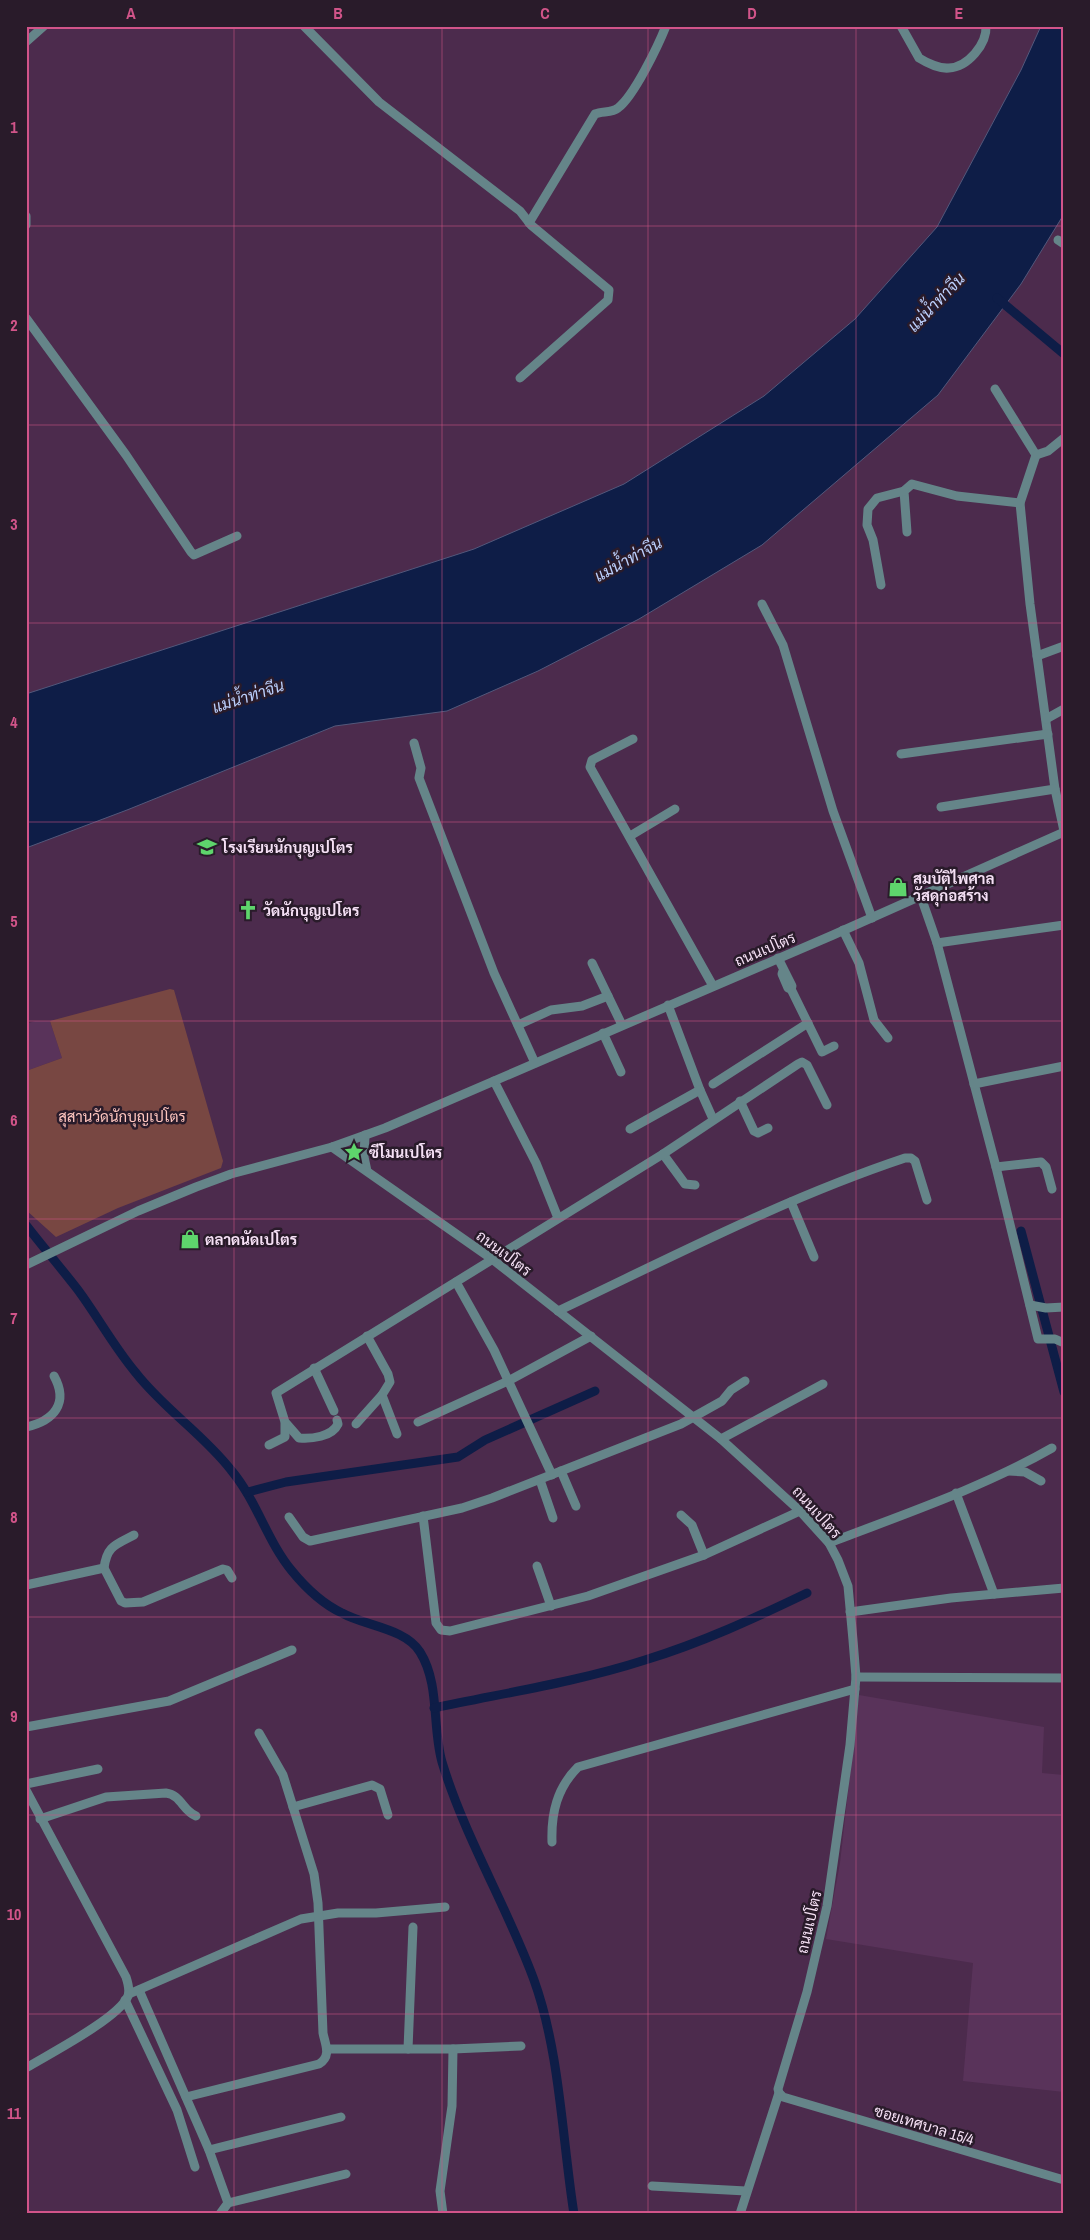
<svg xmlns="http://www.w3.org/2000/svg" width="1090" height="2240" font-family="'Archivo Narrow',Sarabun,sans-serif">
<style>
.built{fill:#59335a}
.green{fill:#784742}
.water{fill:#0e1d47;stroke:#53587b}
.lines{fill:none;stroke-linecap:round;stroke-linejoin:round}
.canal{stroke:#0e1d47;stroke-width:9}
.minor{stroke:#658589;stroke-width:9}
.grid{fill:none;stroke:#d15489;stroke-width:1;stroke-opacity:0.55}
.labels{text-anchor:middle;dominant-baseline:central;stroke-width:5;stroke-linejoin:round;paint-order:stroke}
.poi-label{font-size:15px;font-weight:bold;fill:#f5e0f5;stroke:#291b2a;text-anchor:start}
.street-label{font-size:15px;fill:#f5e0f5;stroke:#291b2a}
.park-label{font-size:15px;fill:#ffc6bf;stroke:#291b2a}
.water-label{font-size:16px;font-style:italic;fill:#bcd0fd;stroke:#291b2a}
.neatline{fill:none;stroke:#d15489;stroke-width:2}
.grid-label{font-size:16px;text-anchor:middle;font-weight:bold;fill:#d15489}
</style>
<rect width="100%" height="100%" fill="#4c2b4d"/>
<!-- built -->
<g class="built">
<polygon points="35,1021 50,1021 62,1058 26,1071 26,1024"/>
<polygon points="859,1695 1044,1727 1042,1773 1064,1775 1064,2092 963,2081 973,1963 826,1939 840,1863"/>
</g>
<!-- green -->
<polygon class="green" points="170,989 174,990 223,1161 221,1168 118,1208 56,1237 26,1210 26,1071 62,1058 50,1021"/>
<!-- water -->
<polygon class="water" points="1041,26 1064,26 1064,214 1021,284 938,395 762,545 639,619 538,671 447,711 335,726 127,810 26,848 26,694 474,549 624,484 764,396 855,319 937,227 1021,70"/>
<g class="lines">
<!-- canal -->
<g class="canal">
<polyline points="997,298 1064,354"/>
<path d="M 26,1225 C 43,1247 61,1268 78,1290 C 98,1317 114,1347 136,1373 C 164,1409 203,1434 231,1470 C 257,1501 267,1541 292,1571 C 305,1587 323,1604 342,1613 C 365,1626 405,1628 420,1652 C 440,1684 432,1727 442,1762 C 465,1838 507,1906 534,1980 C 560,2052 562,2138 574,2214"/>
<polyline points="1021,1231 1064,1392"/>
<polyline points="248,1492 286,1482 458,1457 485,1440 595,1391"/>
<path d="M 434,1708 C 504,1693 577,1682 645,1660 C 701,1643 755,1618 807,1593"/>
</g>
<!-- minor -->
<g class="minor">
<polyline points="304,26 379,102 520,211 531,225 609,290 608,300 520,378"/>
<path d="M 901,26 L 919,58 C 927,63 940,69 949,68 C 968,67 987,44 986,26"/>
<polyline points="26,42 44,26"/>
<polyline points="26,216 26,225"/>
<path d="M 529,223 L 595,114 C 602,111 612,113 618,108 C 634,96 658,46 666,26"/>
<polyline points="1058,240 1064,244"/>
<polyline points="26,318 126,455 191,552 194,555 237,536"/>
<polyline points="995,389 1036,455 1020,503 1030,604 1055,789 1064,831"/>
<polyline points="1036,455 1048,451 1064,438"/>
<polyline points="907,532 904,491 912,484 957,496 1020,503"/>
<polyline points="881,585 873,540 867,525 868,509 877,498 904,491"/>
<polyline points="762,604 783,645 833,811 872,918"/>
<polyline points="1037,656 1064,646"/>
<polyline points="1046,719 1064,709"/>
<polyline points="633,739 592,760 590,767 713,986"/>
<polyline points="414,743 421,768 419,778 494,973 535,1063"/>
<polyline points="901,754 1048,734"/>
<polyline points="941,807 1055,789"/>
<polyline points="630,836 675,809"/>
<polyline points="921,897 937,943 996,1167 1038,1339 1055,1339 1064,1343"/>
<polyline points="843,930 859,963 874,1020 888,1038"/>
<polyline points="937,943 1064,925"/>
<polyline points="778,958 792,986 791,989 788,988 782,974 783,971"/>
<polyline points="592,963 622,1025"/>
<polyline points="791,989 822,1052 834,1046"/>
<polyline points="668,1005 700,1090 713,1119"/>
<polyline points="518,1025 551,1010 582,1006 608,996"/>
<polyline points="603,1033 621,1072"/>
<polyline points="494,1081 536,1163 558,1218"/>
<polyline points="713,1084 808,1023"/>
<polyline points="974,1084 1064,1066"/>
<polyline points="740,1101 754,1131 758,1133 768,1128"/>
<polyline points="630,1129 700,1090"/>
<polyline points="365,1135 364,1157 367,1171"/>
<polyline points="332,1147 492,1259 721,1439 800,1511 829,1543 838,1560 848,1586 853,1640 856,1677 850,1745 827,1906 807,1992 778,2089 779,2093 740,2214"/>
<polyline points="663,1154 685,1184 695,1185"/>
<polyline points="996,1167 1041,1162 1046,1167 1052,1189"/>
<polyline points="791,1202 814,1257"/>
<polyline points="26,1265 138,1211 196,1187 231,1174 332,1147 385,1128 833,935 1064,832"/>
<polyline points="456,1282 494,1350 552,1475"/>
<polyline points="1030,1305 1046,1308 1064,1307"/>
<path d="M 558,1311 C 672,1257 785,1198 905,1158 L 911,1158 L 915,1161 L 927,1200"/>
<polyline points="314,1368 334,1411"/>
<polyline points="382,1395 397,1434"/>
<path d="M 337,1420 L 338,1424 C 332,1437 311,1439 299,1438 L 285,1422 L 276,1393 L 663,1154 L 798,1064 L 802,1062 L 807,1065 L 827,1105"/>
<polyline points="418,1422 508,1381 591,1336"/>
<polyline points="356,1424 382,1395 390,1382 388,1374 367,1336"/>
<path d="M 26,1427 C 54,1421 69,1403 54,1376"/>
<polyline points="721,1439 823,1384"/>
<polyline points="269,1445 285,1437 285,1424"/>
<polyline points="561,1471 576,1506"/>
<polyline points="1009,1471 1025,1472 1041,1481"/>
<polyline points="540,1480 553,1518"/>
<polyline points="956,1493 994,1594"/>
<polyline points="681,1515 692,1525 704,1555"/>
<polyline points="423,1516 436,1623 441,1630 450,1631 588,1596 704,1555 800,1511"/>
<polyline points="289,1517 303,1537 310,1541 462,1508 492,1498 681,1424 722,1401 731,1390 745,1381"/>
<path d="M 829,1543 C 904,1514 982,1488 1052,1448"/>
<polyline points="537,1566 551,1606"/>
<path d="M 104,1568 C 107,1546 115,1545 134,1535"/>
<polyline points="26,1585 104,1568 121,1601 125,1603 143,1602 223,1569 227,1570 232,1578"/>
<polyline points="850,1612 951,1598 1064,1588"/>
<polyline points="856,1677 1064,1678"/>
<polyline points="26,1727 169,1701 292,1650"/>
<polyline points="26,1784 98,1769"/>
<path d="M 26,1790 L 126,1977 C 128,1983 130,1990 128,1996 C 119,2018 49,2054 26,2068"/>
<polyline points="293,1807 372,1785 380,1789 388,1815"/>
<path d="M 40,1819 L 106,1797 L 166,1793 C 181,1795 183,1811 196,1816"/>
<path d="M 552,1842 C 551,1813 557,1788 578,1767 L 855,1689"/>
<polyline points="139,1990 209,2150 228,2203"/>
<polyline points="129,1994 301,1919 338,1913 376,1913 445,1907"/>
<polyline points="125,2000 177,2110 195,2167"/>
<polyline points="327,2049 453,2049 521,2046"/>
<polyline points="408,2049 413,1927"/>
<polyline points="779,2093 783,2097 1064,2180"/>
<path d="M 186,2097 L 319,2064 C 332,2056 325,2044 323,2033 L 318,1903 L 314,1874 L 283,1775 L 259,1733"/>
<polyline points="209,2150 341,2117"/>
<polyline points="652,2186 746,2191"/>
<polyline points="220,2214 228,2203 346,2174"/>
<polyline points="443,2214 440,2191 452,2106 453,2049"/>
</g>
</g>
<!-- grid -->
<path class="grid" d="M 234,26 L 234,2214M 442,26 L 442,2214M 648,26 L 648,2214M 856,26 L 856,2214M 26,226 L 1064,226M 26,425 L 1064,425M 26,623 L 1064,623M 26,822 L 1064,822M 26,1021 L 1064,1021M 26,1219 L 1064,1219M 26,1418 L 1064,1418M 26,1617 L 1064,1617M 26,1815 L 1064,1815M 26,2014 L 1064,2014"/>
<!-- icons -->
<defs>
<symbol id="school-bare" viewBox="-9 -9 18 18"><path d="M0-5L7-2L0 1L-7-2ZM-4 1L0 2.5L4 1V4Q0 6-4 4Z" fill="#5ed56c" stroke="#291b2a" stroke-width="2.5" paint-order="stroke"/></symbol>
<symbol id="shop-bare" viewBox="-9 -9 18 18"><path d="M-5-2.5h2.3a2.7 3.5 0 0 1 5.4 0H5L5.5 6h-11ZM-1.5-2.5h3a1.5 2.3 0 0 0-3 0Z" fill="#5ed56c" stroke="#291b2a" stroke-width="2.5" paint-order="stroke"/></symbol>
<symbol id="church-bare" viewBox="-9 -9 18 18"><path d="M-1.2-6h2.4v3.5h3.3v2.4h-3.3V6h-2.4V-.1h-3.3v-2.4h3.3Z" fill="#5ed56c" stroke="#291b2a" stroke-width="2.5" paint-order="stroke"/></symbol>
<symbol id="sight-bare" viewBox="-9 -9 18 18"><path d="M0-6L1.8-2.2L6-1.7L2.9 1.2L3.7 5.4L0 3.3L-3.7 5.4L-2.9 1.2L-6-1.7L-1.8-2.2Z" fill="#5ed56c" stroke="#291b2a" stroke-width="2.5" paint-order="stroke"/></symbol>
</defs>
<g fill-rule="evenodd">
<use href="#school-bare" x="193" y="833" width="28" height="28"/>
<use href="#shop-bare" x="884" y="873" width="28" height="28"/>
<use href="#church-bare" x="234" y="896" width="28" height="28"/>
<use href="#sight-bare" x="340" y="1138" width="28" height="28"/>
<use href="#shop-bare" x="176" y="1225" width="28" height="28"/>
</g>
<g class="labels">
<!-- poi labels -->
<g class="poi-label">
<text x="222" y="847">โรงเรียนนักบุญเปโตร</text>
<text x="913" y="878">สมบัติไพศาล<tspan x="913" dy="17">วัสดุก่อสร้าง</tspan></text>
<text x="263" y="910">วัดนักบุญเปโตร</text>
<text x="369" y="1152">ซีโมนเปโตร</text>
<text x="205" y="1239">ตลาดนัดเปโตร</text>
</g>
<!-- street labels -->
<g class="street-label">
<text transform="translate(765 949) rotate(-23)">ถนนเปโตร</text>
<text transform="translate(504 1253) rotate(37)">ถนนเปโตร</text>
<text transform="translate(817 1512) rotate(48)">ถนนเปโตร</text>
<text transform="translate(809 1922) rotate(-77)">ถนนเปโตร</text>
<text transform="translate(924 2125) rotate(17)">ซอยเทศบาล 15/4</text>
</g>
<!-- park labels -->
<g class="park-label">
<text x="122" y="1116">สุสานวัดนักบุญเปโตร</text>
</g>
<!-- water labels -->
<g class="water-label">
<text transform="translate(936 302) rotate(-46)">แม่น้ำท่าจีน</text>
<text transform="translate(628 559) rotate(-29)">แม่น้ำท่าจีน</text>
<text transform="translate(248 696) rotate(-18)">แม่น้ำท่าจีน</text>
</g>
</g>
<!-- border -->
<rect width="1090" height="2240" fill="none" stroke="#291b2a" stroke-width="55"/>
<rect x="28" y="28" width="1034" height="2184" class="neatline"/>
<g class="grid-label">
<text x="131" y="19">A</text>
<text x="338" y="19">B</text>
<text x="545" y="19">C</text>
<text x="752" y="19">D</text>
<text x="959" y="19">E</text>
<text x="14" y="133">1</text>
<text x="14" y="331">2</text>
<text x="14" y="530">3</text>
<text x="14" y="728">4</text>
<text x="14" y="927">5</text>
<text x="14" y="1126">6</text>
<text x="14" y="1324">7</text>
<text x="14" y="1523">8</text>
<text x="14" y="1722">9</text>
<text x="14" y="1920">10</text>
<text x="14" y="2119">11</text>
</g>
</svg>
